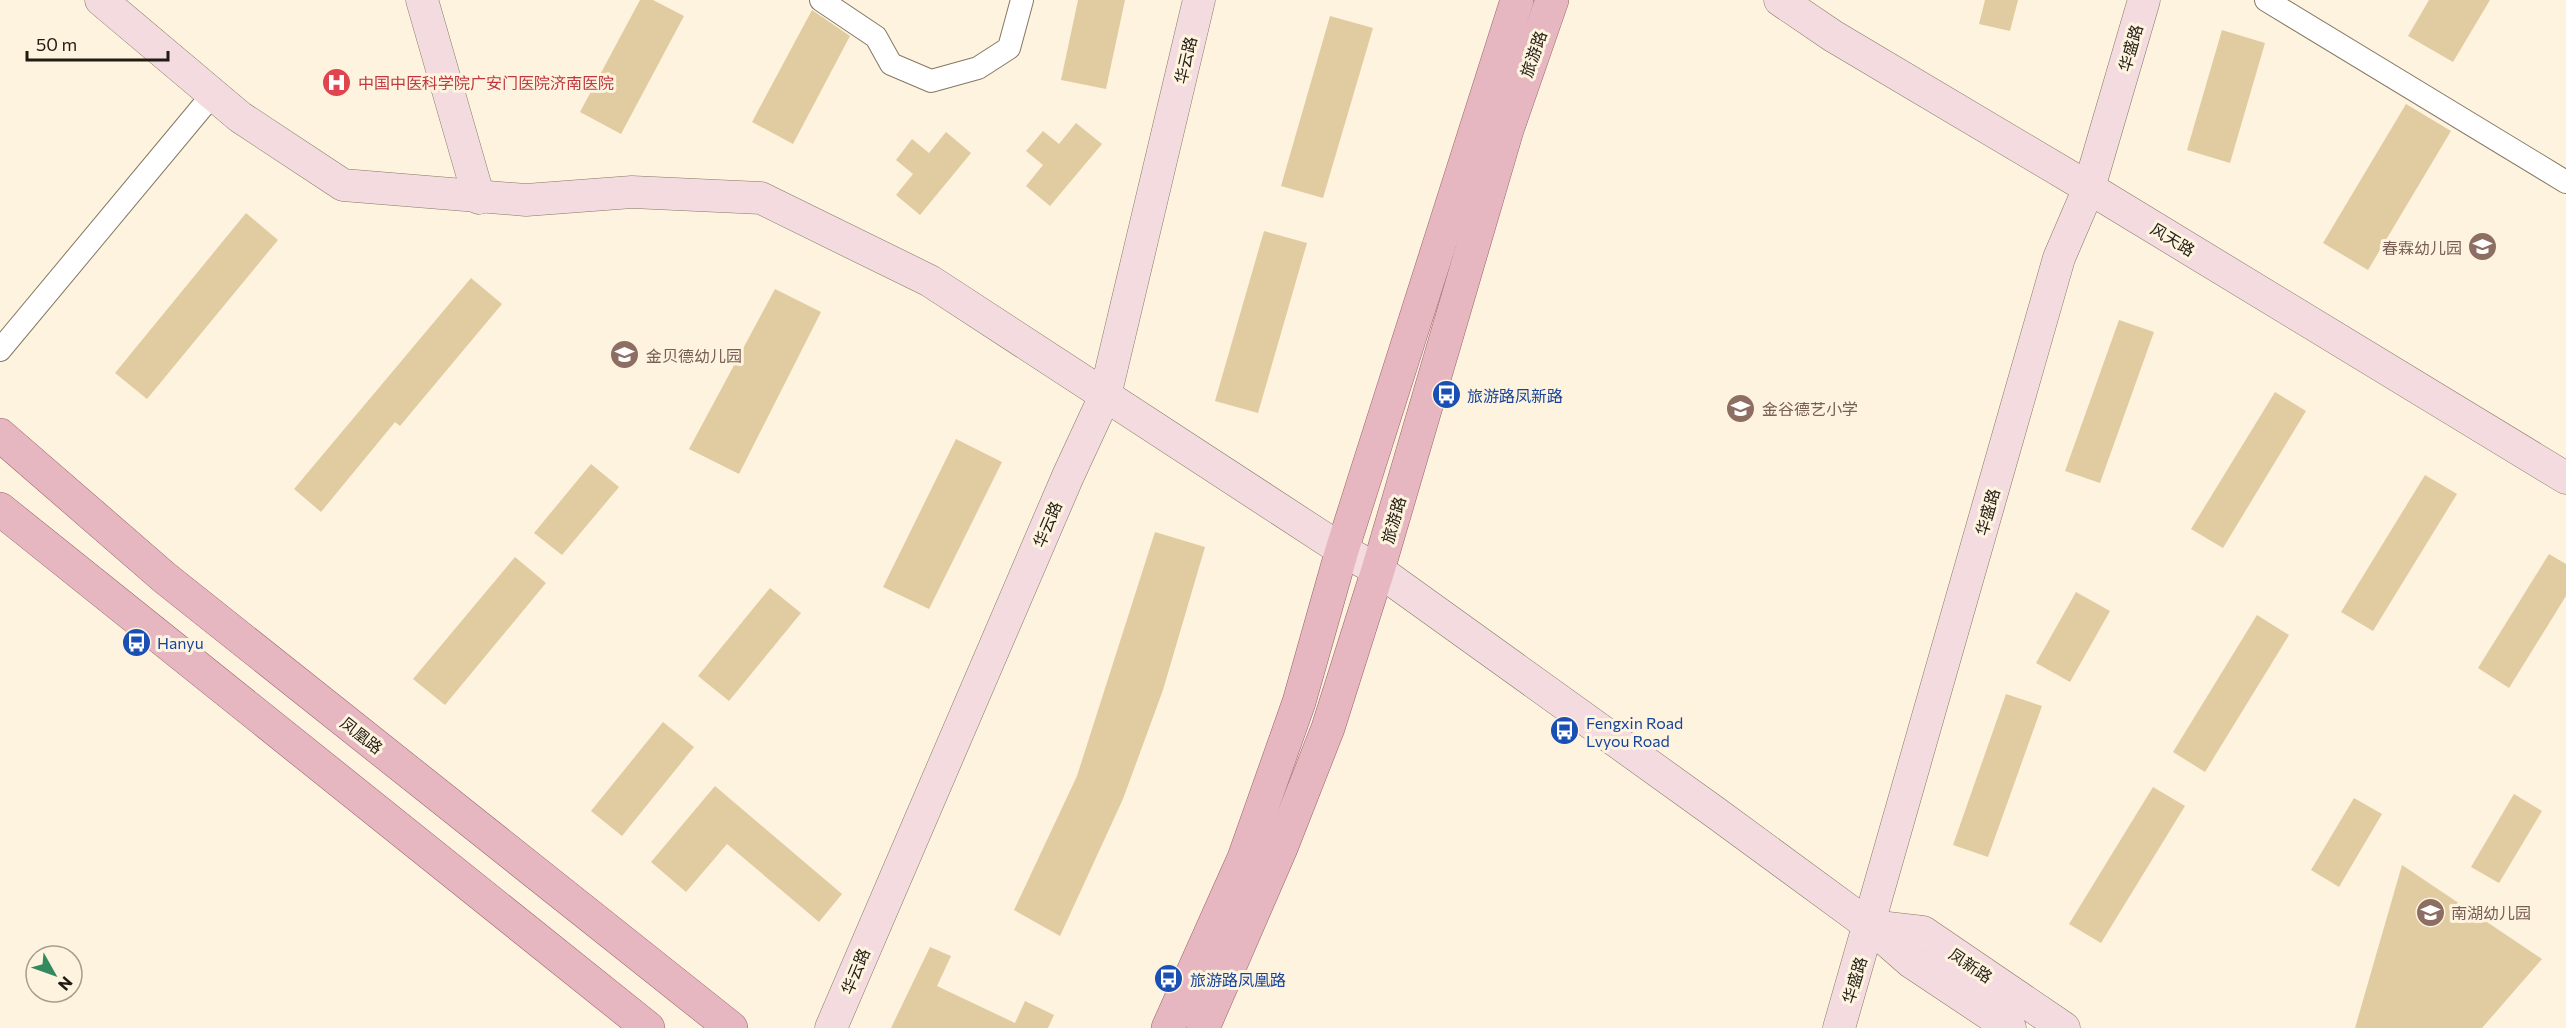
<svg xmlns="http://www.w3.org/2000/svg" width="2566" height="1028" font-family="Commissioner,'Noto Sans SC',sans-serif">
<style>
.building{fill:#e1cca2}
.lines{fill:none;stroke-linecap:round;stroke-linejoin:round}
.street-casing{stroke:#847862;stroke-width:24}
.secondary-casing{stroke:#847862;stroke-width:33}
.primary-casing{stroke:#976269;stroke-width:34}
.street{stroke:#fff;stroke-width:22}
.secondary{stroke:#f3dbe0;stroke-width:32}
.primary{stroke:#e7b7c1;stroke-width:33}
.labels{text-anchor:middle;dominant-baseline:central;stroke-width:6;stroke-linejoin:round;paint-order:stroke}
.street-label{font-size:16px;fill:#211c13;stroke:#fef3df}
.health-label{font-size:16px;fill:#be3a42;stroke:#fef3df;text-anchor:start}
.education-label{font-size:16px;fill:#785e54;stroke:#fef3df;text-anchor:start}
.transit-label{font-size:16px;fill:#164399;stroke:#fef3df;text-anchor:start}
</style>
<rect width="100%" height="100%" fill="#fef3df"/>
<!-- building -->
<g class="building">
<polygon points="640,0 653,0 684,16 621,134 580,112"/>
<polygon points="1078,0 1125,0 1106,89 1061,80"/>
<polygon points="1985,0 2018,0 2010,31 1979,24"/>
<polygon points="2429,0 2490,0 2453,62 2408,36"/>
<polygon points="812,10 850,36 793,144 752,122"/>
<polygon points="1330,16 1373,28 1323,198 1281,186"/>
<polygon points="2222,30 2265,43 2230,163 2187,150"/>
<polygon points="2406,104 2451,131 2368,270 2323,243"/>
<polygon points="1076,123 1102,144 1050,206 1026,186 1043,165 1026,151 1043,131 1059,144"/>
<polygon points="946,132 971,153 920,215 896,195 913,174 896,160 912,139 929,153"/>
<polygon points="246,213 278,240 147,399 115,373"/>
<polygon points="1264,231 1307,243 1258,413 1215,401"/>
<polygon points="471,278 502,304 400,426 395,422 321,512 294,489"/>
<polygon points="775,289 821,312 739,474 689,449"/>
<polygon points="2119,320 2154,332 2100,483 2065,471"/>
<polygon points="2275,392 2306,411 2223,548 2191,529"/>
<polygon points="956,439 1002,462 929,609 883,587"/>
<polygon points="591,464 619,487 562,555 534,533"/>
<polygon points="2425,475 2457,494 2373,631 2341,612"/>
<polygon points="1155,532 1205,547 1163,690 1123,799 1060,936 1014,910 1077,776"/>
<polygon points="2549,554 2566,564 2566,596 2509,688 2478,668"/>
<polygon points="515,557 546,583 445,705 413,679"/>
<polygon points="770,588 801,613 729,701 698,676"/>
<polygon points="2076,592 2110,611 2070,682 2036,663"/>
<polygon points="2257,615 2289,635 2205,772 2173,752"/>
<polygon points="2006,694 2042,706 1988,857 1953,845"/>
<polygon points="663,722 694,747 622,836 591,811"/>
<polygon points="715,786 842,894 819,922 727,844 686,892 651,862"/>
<polygon points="2153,787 2185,806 2101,943 2069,924"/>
<polygon points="2514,794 2542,811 2499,883 2471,867"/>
<polygon points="2354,798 2382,814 2339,887 2311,870"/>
<polygon points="2402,865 2542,959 2482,1028 2355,1028"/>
<polygon points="930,947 951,956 937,986 1015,1023 1025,1001 1054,1015 1048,1028 891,1028"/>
</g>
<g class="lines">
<defs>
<g id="street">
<polyline points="821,0 876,37 891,64 931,81 978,68 1009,48 1022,0"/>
<polyline points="2266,0 2566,182"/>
<polyline points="0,350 213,94"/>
</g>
<g id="secondary">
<polyline points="101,0 240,117 343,185 526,200 632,192 761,198 930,281 1342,550 1378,570 1716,813 1870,926 1911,962 2010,1028"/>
<polyline points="422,0 479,198"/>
<polyline points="1780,0 1833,36 2089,188 2566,478"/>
<polyline points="1870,926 1923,932 2064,1028"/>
<polyline points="831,1028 1068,476 1105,396 1199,0"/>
<polyline points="1839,1028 2059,258 2089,188 2144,0"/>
</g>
<g id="primary">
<polyline points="0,435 165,578 731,1028"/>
<polyline points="0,509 648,1028"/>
<polyline points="1168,1028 1244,858 1299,702 1342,550 1517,0"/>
<polyline points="1203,1028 1281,848 1328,728 1378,570 1507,130 1552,0"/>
</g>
</defs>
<!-- street casing -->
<use href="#street" class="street-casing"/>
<!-- secondary casing -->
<use href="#secondary" class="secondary-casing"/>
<!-- primary casing -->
<use href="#primary" class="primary-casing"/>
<!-- street -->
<use href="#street" class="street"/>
<!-- secondary -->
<use href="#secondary" class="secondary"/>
<!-- primary -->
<use href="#primary" class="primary"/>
</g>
<!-- icons -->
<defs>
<symbol id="hospital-disc" viewBox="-11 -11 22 22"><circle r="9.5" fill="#e0444e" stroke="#fef3df"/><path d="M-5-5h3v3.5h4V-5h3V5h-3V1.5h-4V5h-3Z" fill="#fff"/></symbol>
<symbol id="school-disc" viewBox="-11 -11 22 22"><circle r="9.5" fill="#8d6e63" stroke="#fef3df"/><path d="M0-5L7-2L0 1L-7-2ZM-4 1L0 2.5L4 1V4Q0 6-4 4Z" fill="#fff"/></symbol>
<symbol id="bus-disc" viewBox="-11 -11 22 22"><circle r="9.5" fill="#1a4fb4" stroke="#fef3df"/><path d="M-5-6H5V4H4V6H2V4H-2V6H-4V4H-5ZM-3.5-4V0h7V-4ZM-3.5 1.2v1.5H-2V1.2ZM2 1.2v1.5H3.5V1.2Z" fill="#fff"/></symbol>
</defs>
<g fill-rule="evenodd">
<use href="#hospital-disc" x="320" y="66" width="33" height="33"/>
<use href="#school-disc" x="2466" y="230" width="33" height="33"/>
<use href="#school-disc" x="608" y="338" width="33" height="33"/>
<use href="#bus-disc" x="1430" y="378" width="33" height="33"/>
<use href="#school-disc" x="1724" y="392" width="33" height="33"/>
<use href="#bus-disc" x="120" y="626" width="33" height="33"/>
<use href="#bus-disc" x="1548" y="714" width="33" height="33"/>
<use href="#school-disc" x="2414" y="896" width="33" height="33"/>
<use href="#bus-disc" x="1152" y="962" width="33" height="33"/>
</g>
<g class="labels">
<!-- street labels -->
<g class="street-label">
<text transform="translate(2130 48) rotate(-74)">华盛路</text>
<text transform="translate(1533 54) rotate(-71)">旅游路</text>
<text transform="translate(1185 60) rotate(-77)">华云路</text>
<text transform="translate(2173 239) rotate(31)">风天路</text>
<text transform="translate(1987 512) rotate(-74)">华盛路</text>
<text transform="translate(1393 520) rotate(-74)">旅游路</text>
<text transform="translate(1047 524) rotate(-67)">华云路</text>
<text transform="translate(362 735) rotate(38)">凤凰路</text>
<text transform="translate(1971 965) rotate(34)">凤新路</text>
<text transform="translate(855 971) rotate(-67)">华云路</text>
<text transform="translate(1854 980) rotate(-73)">华盛路</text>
</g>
<!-- health labels -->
<g class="health-label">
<text x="358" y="82">中国中医科学院广安门医院济南医院</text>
</g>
<!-- education labels -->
<g class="education-label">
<text x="2462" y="247" text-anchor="end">春霖幼儿园</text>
<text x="646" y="355">金贝德幼儿园</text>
<text x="1762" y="408">金谷德艺小学</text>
<text x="2451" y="912">南湖幼儿园</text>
</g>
<!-- transit labels -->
<g class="transit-label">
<text x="1467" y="395">旅游路凤新路</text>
<text x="157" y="642">Hanyu</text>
<text x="1586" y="722">Fengxin Road<tspan x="1586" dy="18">Lvyou Road</tspan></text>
<text x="1190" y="979">旅游路凤凰路</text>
</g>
</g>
<!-- north arrow -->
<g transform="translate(54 974) rotate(130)"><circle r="28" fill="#fef3df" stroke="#a69d8d" stroke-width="1.5"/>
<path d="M0-4.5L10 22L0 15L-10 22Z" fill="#338a5e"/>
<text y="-9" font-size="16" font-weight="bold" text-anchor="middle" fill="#211c13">N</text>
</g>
<!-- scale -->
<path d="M27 51v9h141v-9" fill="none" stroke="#211c13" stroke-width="3"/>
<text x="36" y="51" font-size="18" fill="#211c13" stroke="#fef3df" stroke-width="4.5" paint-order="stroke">50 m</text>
</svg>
